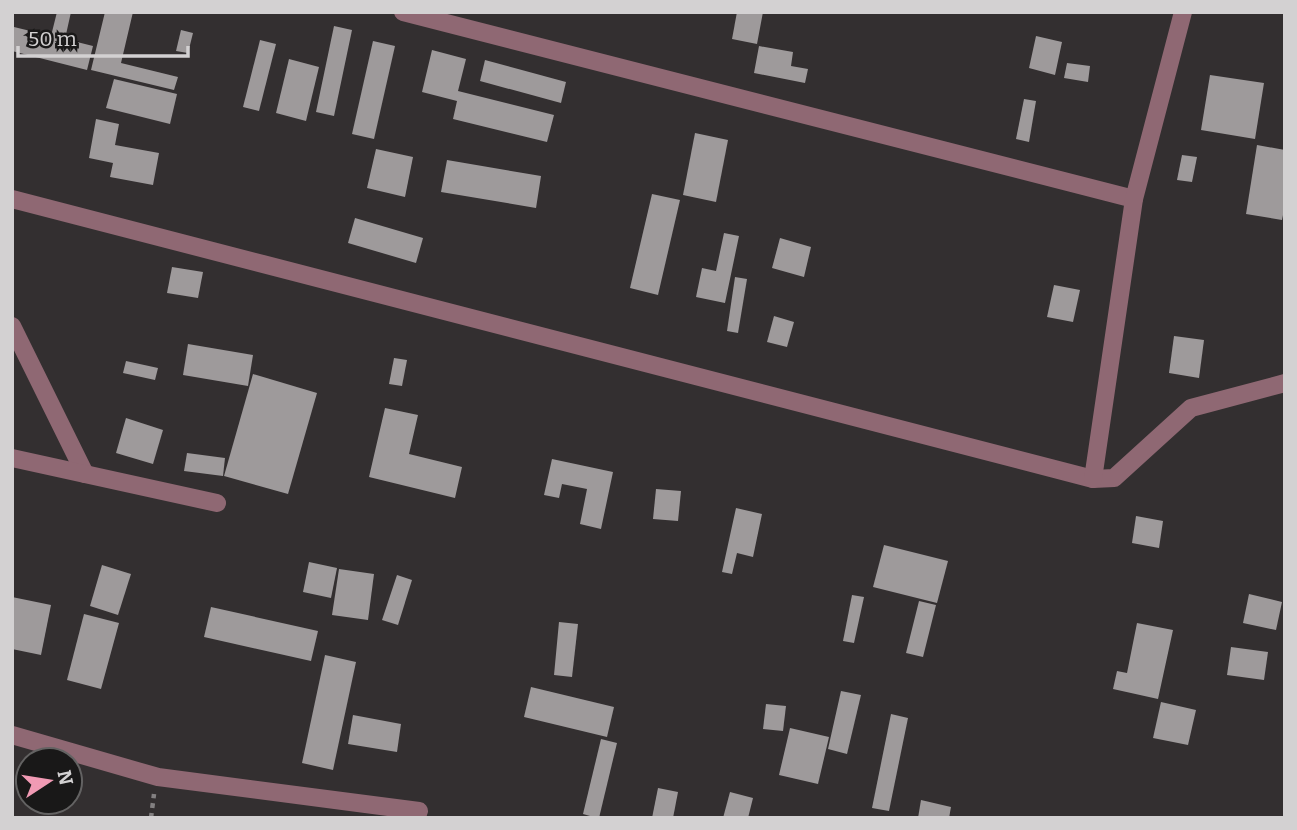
<svg xmlns="http://www.w3.org/2000/svg" width="1297" height="830" font-family="Bitter,serif">
<style>
.building{fill:#9e9a9b}
.lines{fill:none;stroke-linecap:round;stroke-linejoin:round}
.path{stroke:#838081;stroke-width:4.5;stroke-dasharray:5 5;stroke-linecap:butt}
.minor{stroke:#8f6873;stroke-width:18}
</style>
<rect width="100%" height="100%" fill="#332f30"/>
<!-- building -->
<g class="building">
<polygon points="57,12 71,12 65,39 93,46 87,70 12,51 14,27 51,36"/>
<polygon points="105,12 133,12 121,63 178,77 174,90 91,70"/>
<polygon points="737,12 763,12 757,44 732,39"/>
<polygon points="334,26 352,30 334,116 316,112"/>
<polygon points="181,30 193,33 188,53 176,51"/>
<polygon points="1036,36 1062,42 1055,75 1029,68"/>
<polygon points="260,40 276,44 259,111 243,107"/>
<polygon points="373,41 395,46 374,139 352,134"/>
<polygon points="759,46 793,52 791,66 808,69 805,83 754,73"/>
<polygon points="432,50 466,59 458,91 554,115 547,142 453,119 457,101 422,92"/>
<polygon points="289,59 319,67 306,121 276,113"/>
<polygon points="485,60 566,82 561,103 480,81"/>
<polygon points="1067,63 1090,66 1088,82 1064,78"/>
<polygon points="1210,75 1264,83 1255,139 1201,130"/>
<polygon points="114,79 177,94 170,124 106,108"/>
<polygon points="1024,99 1036,101 1029,142 1016,139"/>
<polygon points="96,119 119,124 115,145 159,153 153,185 110,177 113,163 89,158"/>
<polygon points="695,133 728,140 716,202 683,195"/>
<polygon points="1257,145 1285,150 1285,205 1282,220 1246,214"/>
<polygon points="376,149 413,157 405,197 367,188"/>
<polygon points="1182,155 1197,157 1192,182 1177,180"/>
<polygon points="447,160 541,176 536,208 441,192"/>
<polygon points="652,194 680,200 658,295 630,288"/>
<polygon points="355,218 423,238 416,263 348,243"/>
<polygon points="724,233 739,236 725,303 696,297 702,268 716,271"/>
<polygon points="780,238 811,247 804,277 772,268"/>
<polygon points="172,267 203,272 198,298 167,293"/>
<polygon points="735,277 747,279 738,333 727,331"/>
<polygon points="1054,285 1080,290 1073,322 1047,317"/>
<polygon points="774,316 794,322 787,347 767,342"/>
<polygon points="1174,336 1204,340 1199,378 1169,373"/>
<polygon points="188,344 253,355 248,386 183,375"/>
<polygon points="394,358 407,360 402,386 389,384"/>
<polygon points="126,361 158,368 155,380 123,373"/>
<polygon points="253,374 317,393 288,494 224,476"/>
<polygon points="385,408 418,415 409,454 462,467 455,498 369,477"/>
<polygon points="126,418 163,430 153,464 116,453"/>
<polygon points="187,453 225,458 223,476 184,471"/>
<polygon points="552,459 613,472 601,529 580,524 587,489 562,484 559,498 544,495"/>
<polygon points="656,489 681,491 678,521 653,519"/>
<polygon points="736,508 762,514 753,557 737,553 732,574 722,572"/>
<polygon points="1136,516 1163,521 1159,548 1132,543"/>
<polygon points="884,545 948,561 937,603 873,587"/>
<polygon points="309,562 337,568 331,598 303,592"/>
<polygon points="102,565 131,574 118,615 90,606"/>
<polygon points="339,569 374,574 368,620 332,615"/>
<polygon points="397,575 412,580 398,625 382,620"/>
<polygon points="1249,594 1282,602 1276,630 1243,623"/>
<polygon points="852,595 864,597 854,643 843,641"/>
<polygon points="12,597 51,605 41,655 12,649"/>
<polygon points="919,601 936,605 923,657 906,653"/>
<polygon points="211,607 318,631 311,661 204,637"/>
<polygon points="84,614 119,623 101,689 67,680"/>
<polygon points="559,622 578,624 572,677 554,675"/>
<polygon points="1137,623 1173,630 1158,699 1113,689 1117,671 1127,673"/>
<polygon points="1231,647 1268,652 1264,680 1227,675"/>
<polygon points="325,655 356,662 333,770 302,763"/>
<polygon points="531,687 614,707 607,737 524,717"/>
<polygon points="841,691 861,695 847,754 828,749"/>
<polygon points="1161,702 1196,710 1188,745 1153,738"/>
<polygon points="766,704 786,706 783,731 763,729"/>
<polygon points="891,714 908,718 889,811 872,808"/>
<polygon points="353,715 401,724 397,752 348,744"/>
<polygon points="790,728 829,737 818,784 779,775"/>
<polygon points="601,739 617,743 599,818 597,818 583,814"/>
<polygon points="658,788 678,792 673,818 652,818"/>
<polygon points="730,792 753,798 748,818 723,818"/>
<polygon points="921,800 951,807 949,818 918,818"/>
</g>
<g class="lines">
<!-- path -->
<polyline class="path" points="151,818 154,794"/>
<!-- minor -->
<g class="minor">
<polyline points="403,12 1134,199"/>
<polyline points="12,199 1093,479 1114,478 1191,408 1285,383"/>
<polyline points="12,326 85,474"/>
<polyline points="12,458 217,503"/>
<polyline points="1093,479 1134,199 1183,12"/>
<polyline points="12,735 158,777 419,811"/>
</g>
</g>
<!-- border -->
<rect width="1297" height="830" fill="none" stroke="#d3d1d2" stroke-width="28"/>
<!-- north arrow -->
<g transform="translate(49 781) rotate(78)"><circle r="33" fill="#191818" stroke="#636262" stroke-width="2"/>
<path d="M0-5L12 26L0 18L-12 26Z" fill="#f19ab4"/>
<text y="-10" font-size="19" font-weight="bold" text-anchor="middle" fill="#d3d1d2">N</text>
</g>
<!-- scale -->
<path d="M18 46v10h170v-10" fill="none" stroke="#d3d1d2" stroke-width="3.5"/>
<text x="28" y="46" font-size="21" fill="#d3d1d2" stroke="#191818" stroke-width="5" paint-order="stroke">50 m</text>
</svg>
